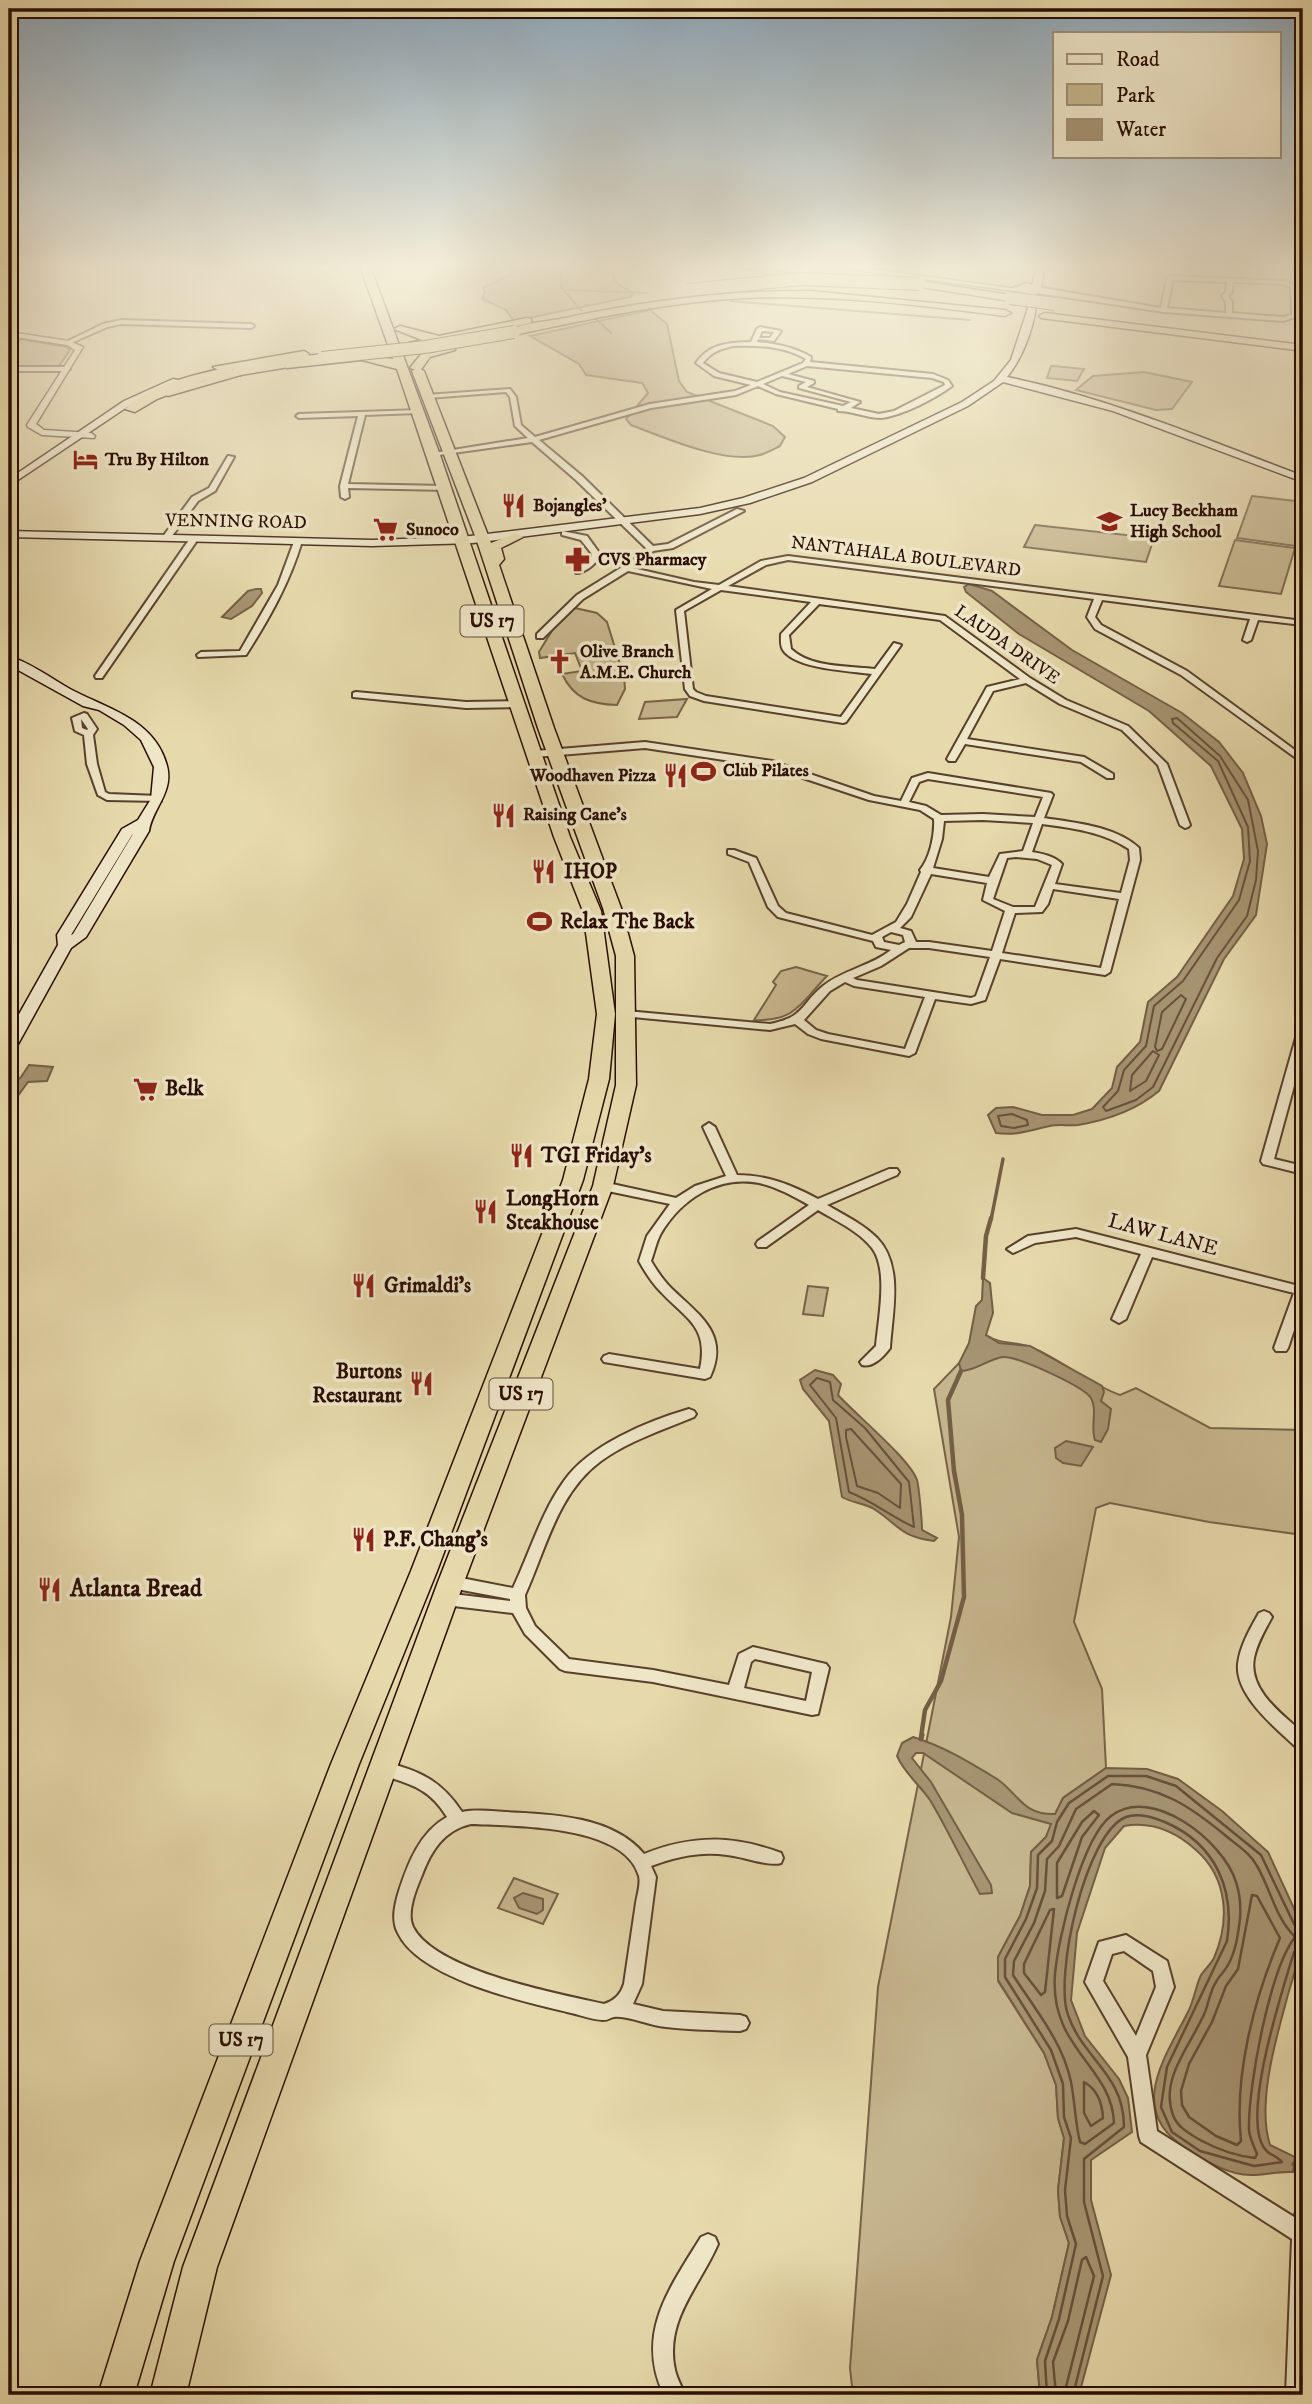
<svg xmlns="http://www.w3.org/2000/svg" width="1312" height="2404" font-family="'IM FELL DW Pica',serif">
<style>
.green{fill:#c6b68e;stroke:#786248;stroke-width:2}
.water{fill:#a69472;stroke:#745e45;stroke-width:2}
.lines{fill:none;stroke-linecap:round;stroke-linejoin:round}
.shore-far1{stroke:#68503a;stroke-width:2}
.shore{stroke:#68503a;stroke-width:2.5}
.stream-far3{stroke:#745e45;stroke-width:2}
.stream-far2{stroke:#745e45;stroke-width:3.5}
.stream-far1{stroke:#745e45;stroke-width:4.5}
.stream{stroke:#745e45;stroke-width:5}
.minor-casing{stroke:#58402c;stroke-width:4}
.tertiary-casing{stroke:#58402c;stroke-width:3}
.secondary-casing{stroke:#290d02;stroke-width:3}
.trunk-casing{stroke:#290d02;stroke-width:3}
.motorway-casing{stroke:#290d02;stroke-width:3}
.minor{fill:#efe6c8;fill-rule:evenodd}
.tertiary{fill:#efe6c8;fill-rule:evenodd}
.secondary{fill:#efe6c8;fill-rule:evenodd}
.trunk{fill:#e6d9ab;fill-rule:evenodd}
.motorway{fill:#e6d9ab;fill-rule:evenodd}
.motorway-bridge-casing{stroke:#290d02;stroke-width:14;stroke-linecap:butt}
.motorway-bridge{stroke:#e6d9ab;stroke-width:12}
.labels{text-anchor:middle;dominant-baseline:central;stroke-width:7;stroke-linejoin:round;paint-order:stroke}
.far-poi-label{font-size:18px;font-weight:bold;fill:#290d02;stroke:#efe6c8;text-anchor:start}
.far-street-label{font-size:18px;fill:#290d02;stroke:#efe6c8}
.shield{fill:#efe6c8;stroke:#644e3d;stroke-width:2}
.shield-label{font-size:19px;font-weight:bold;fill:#290d02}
.poi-label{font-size:21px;font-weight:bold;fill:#290d02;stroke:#efe6c8;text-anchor:start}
.street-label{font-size:21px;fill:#290d02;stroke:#efe6c8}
.near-poi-label{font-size:24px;font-weight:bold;fill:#290d02;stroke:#efe6c8;text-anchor:start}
</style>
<rect width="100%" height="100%" fill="#e6d9ab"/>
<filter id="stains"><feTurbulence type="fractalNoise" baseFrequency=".00286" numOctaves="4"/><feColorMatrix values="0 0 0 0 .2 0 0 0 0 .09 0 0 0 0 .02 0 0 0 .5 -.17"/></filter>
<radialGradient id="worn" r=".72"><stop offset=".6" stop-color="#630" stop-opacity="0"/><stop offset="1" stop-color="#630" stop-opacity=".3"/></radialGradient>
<!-- green -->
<g class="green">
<path d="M 511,269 L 613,269 C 612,284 622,287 634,293 L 630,297 L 514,321 L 506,310 L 482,299 L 485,292 L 483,288 L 512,274 Z"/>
<path d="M 650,310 L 667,324 L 679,381 L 687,392 L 773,426 L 785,437 L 780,446 C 774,449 767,453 760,455 C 726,465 663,437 631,425 L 626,419 L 648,393 L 642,383 L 586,375 L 579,364 L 530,336 Z"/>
<polygon points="21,339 67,347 70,350 59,366 9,366 9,355"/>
<polygon points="1051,366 1054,366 1084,369 1077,381 1047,378"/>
<polygon points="1144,372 1192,382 1172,409 1156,410 1076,390 1093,376"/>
<polygon points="1252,496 1303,502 1303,521 1296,546 1237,538"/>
<polygon points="1035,525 1154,538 1146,562 1024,547"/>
<polygon points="1235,540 1295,548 1281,594 1219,586"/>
<path d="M 575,608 L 597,613 L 607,622 L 624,677 L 625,689 L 617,705 C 591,704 574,699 562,674 L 582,671 L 575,653 L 540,658 L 539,652 L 553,629 Z"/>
<polygon points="687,699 677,717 639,719 645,702"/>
<path d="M 796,967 L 827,976 C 801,1002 796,1022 754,1020 L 776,985 L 773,982 L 781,971 Z"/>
<polygon points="808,1286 828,1288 823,1316 803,1314"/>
<path d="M 986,1335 C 1003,1346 1016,1340 1033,1348 C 1063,1361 1089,1384 1120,1395 L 1136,1388 L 1210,1428 L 1303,1430 L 1303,1535 L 1209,1522 L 1110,1503 L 1096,1508 L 1074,1622 L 1102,1689 L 1106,1768 L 1063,1798 L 1046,1837 L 1031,1852 L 1030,1886 L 1020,1916 L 998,1957 L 998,1981 L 1044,2053 L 1056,2085 L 1058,2118 L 1064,2138 L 1058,2190 L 1060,2216 L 1069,2243 L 1052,2317 L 1037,2360 L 1040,2395 L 853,2395 L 850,2368 L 878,1987 L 951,1617 L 959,1537 L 934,1389 Z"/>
<polygon points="514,1878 558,1894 543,1924 498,1908"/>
</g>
<!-- water -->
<g class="water">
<path d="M 969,584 L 992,591 L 1072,650 L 1182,713 L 1219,742 L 1243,773 L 1261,816 L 1267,844 L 1256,915 L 1224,959 L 1159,1091 C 1135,1111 1108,1120 1078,1125 C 1069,1126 1059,1124 1050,1126 C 1030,1130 1017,1136 996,1133 L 988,1115 L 996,1108 L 1013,1107 L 1042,1115 L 1073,1115 L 1092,1109 L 1112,1088 L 1117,1067 L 1140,1042 L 1148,1002 L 1177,977 L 1233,896 L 1244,859 L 1242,829 L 1211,766 L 1149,711 L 1019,634 L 966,592 L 964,587 Z"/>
<polygon points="256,589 261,589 262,593 252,606 231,619 222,617 248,591"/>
<polygon points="29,1065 53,1067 47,1081 28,1082 9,1108 9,1087 21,1077"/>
<path d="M 983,1278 L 990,1283 L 993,1313 L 986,1335 L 999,1343 L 1030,1346 L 1102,1386 L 1104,1392 L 1101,1401 L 1111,1409 L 1108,1429 L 1101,1442 L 1095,1440 C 1090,1426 1098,1411 1091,1398 C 1083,1386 1017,1356 1003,1357 C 988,1359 976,1371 961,1371 L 959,1363 L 969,1343 L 976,1306 L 982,1300 Z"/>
<path d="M 815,1370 L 833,1375 L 841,1384 L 838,1395 C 855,1414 910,1459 917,1480 C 919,1487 922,1521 922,1530 L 937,1538 L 934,1541 C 900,1537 899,1525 874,1509 C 864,1503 852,1503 842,1497 L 829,1421 L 803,1389 L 800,1380 Z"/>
<polygon points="1066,1441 1093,1447 1081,1466 1063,1463 1056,1458 1055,1448"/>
<path d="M 913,1737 C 943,1746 971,1763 997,1779 C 1019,1794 1022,1815 1055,1814 L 1063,1798 L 1106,1768 L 1147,1769 L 1178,1779 L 1222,1811 L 1268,1852 L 1303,1928 C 1303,1954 1292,1977 1286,2002 C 1275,2042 1257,2105 1270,2145 L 1295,2157 L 1293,2172 C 1279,2171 1265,2175 1251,2175 C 1228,2175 1206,2161 1187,2149 C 1125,2111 1165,2058 1189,2010 C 1194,1999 1196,1986 1201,1975 C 1205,1969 1211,1964 1214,1958 C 1230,1921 1228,1878 1196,1850 C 1175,1831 1152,1821 1124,1826 L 1105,1848 L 1077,1933 L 1071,2000 L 1085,2036 L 1119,2079 L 1128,2098 L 1132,2132 L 1091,2160 L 1091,2200 L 1111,2275 L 1079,2395 L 1040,2395 L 1037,2360 L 1052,2317 L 1069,2243 L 1060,2217 L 1058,2190 L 1064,2138 L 1058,2118 L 1056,2085 L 1044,2053 L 998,1980 L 998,1957 L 1020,1916 L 1030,1886 L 1031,1852 L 1046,1837 L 1051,1824 L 1012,1813 L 923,1753 L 916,1753 L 912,1758 L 931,1782 L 991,1885 L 992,1893 L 980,1894 C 963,1863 948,1830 930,1800 C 919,1784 905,1774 897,1756 L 902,1743 Z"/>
<polygon points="523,1893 543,1899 543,1910 537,1914 519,1908 514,1898"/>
</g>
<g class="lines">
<!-- shore-far1 -->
<g class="shore-far1">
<polygon points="1177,718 1220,756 1248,800 1258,851 1256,880 1247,916 1217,958 1153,1087 1136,1100 1106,1111 1103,1107 1118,1091 1124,1070 1146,1046 1154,1006 1183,981 1239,900 1250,861 1248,827 1218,761 1173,723 1172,719"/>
<polygon points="1181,995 1186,999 1162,1049 1157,1051 1155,1047 1162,1012"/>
<polygon points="1153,1051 1159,1055 1146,1081 1130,1091 1132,1075"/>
<polygon points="1012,1114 1027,1120 1028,1125 1014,1128 1001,1126 998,1116"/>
<path d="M 817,1378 L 830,1382 L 833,1400 L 865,1428 L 909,1482 L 914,1527 C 891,1517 873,1501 849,1492 L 836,1418 L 810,1385 Z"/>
<polygon points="851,1429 901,1484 900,1508 878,1493 857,1486 846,1437 846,1430"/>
</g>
<!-- shore -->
<g class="shore">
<path d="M 1112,1784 C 1160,1786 1190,1806 1226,1836 C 1238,1846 1250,1853 1257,1866 C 1271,1890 1275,1917 1295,1937 C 1270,1969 1248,2086 1249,2129 C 1249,2137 1254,2146 1257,2154 L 1255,2158 C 1235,2156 1217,2149 1200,2140 C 1190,2134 1177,2127 1173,2115 C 1159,2078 1192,2044 1205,2012 C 1209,2002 1210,1991 1216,1982 C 1219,1976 1225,1971 1228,1965 C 1236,1951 1238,1934 1240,1919 C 1241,1906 1240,1894 1236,1882 C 1224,1842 1152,1784 1111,1816 C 1082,1838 1058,1938 1055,1974 C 1049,2049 1112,2066 1114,2123 L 1085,2144 L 1080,2142 C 1075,2122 1075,2102 1071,2082 C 1063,2042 1034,2008 1013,1975 L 1014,1961 L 1034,1923 L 1045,1891 L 1047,1859 L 1059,1846 L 1076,1809 Z"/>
<polygon points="1094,1811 1099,1815 1082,1837 1062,1896 1057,1898 1057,1863 1082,1822"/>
<path d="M 1252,1895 L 1257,1896 L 1280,1938 C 1254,1999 1234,2075 1241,2141 L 1237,2145 L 1216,2136 L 1189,2117 L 1182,2105 L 1181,2091 L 1189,2064 L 1212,2022 L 1226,1986 L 1238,1969 Z"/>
<polygon points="1054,1909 1045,1992 1041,1995 1024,1973 1024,1964 1050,1910"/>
<path d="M 1084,2082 C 1098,2090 1102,2103 1103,2118 L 1091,2126 L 1084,2113 Z"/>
<polyline points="1047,2395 1045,2361 1059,2319 1076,2244 1067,2216 1065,2190 1071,2138 1064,2117 1063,2084 1051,2050 1005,1977 1005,1959 1026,1919 1037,1888 1038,1855 1052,1841 1057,1822 1069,1803 1108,1776 1146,1776 1176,1786 1261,1855 1294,1924 1303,1928"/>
<polyline points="1056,2395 1053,2362 1068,2321 1082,2260 1086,2257 1094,2276 1064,2395"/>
<path d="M 1073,2395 L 1103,2276 L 1084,2202 L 1084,2159 L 1124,2127 C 1124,2074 1083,2059 1068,2015 C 1054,1977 1085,1833 1126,1817 C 1139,1812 1155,1818 1167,1823 C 1216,1845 1235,1890 1227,1941 L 1167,2067 L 1161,2107 L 1172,2132 L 1200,2151 L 1254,2166 L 1282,2162 C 1277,2156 1269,2155 1265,2149 C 1240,2118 1283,1989 1294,1952 L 1303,1948"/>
</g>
<!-- stream-far3 -->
<g class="stream-far3">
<polyline points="562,269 561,287 581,310"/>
<polyline points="567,290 648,293"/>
<polyline points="730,301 970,320"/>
<polyline points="595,318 611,333"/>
</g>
<!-- stream-far2 -->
<polyline class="stream-far2" points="991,1220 1003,1159"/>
<!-- stream-far1 -->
<g class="stream-far1">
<polyline points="983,1278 986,1236 991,1218"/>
<polyline points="921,1737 925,1710 941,1681 964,1597 962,1515 954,1471 948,1400 961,1371"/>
</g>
<!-- stream -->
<g class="stream">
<polyline points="921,1739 922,1735"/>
<polyline points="1294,2164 1303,2167"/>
</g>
<defs>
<g id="minor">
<path d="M 1170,276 L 1285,281 L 1297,286 L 1298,316 L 1283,321 L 1164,312 L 1031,292 L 1037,287 L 1161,308 L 1167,278 ZM 1173,280 L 1227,282 L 1226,292 L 1222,296 L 1226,302 L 1226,313 L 1167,308 ZM 1233,282 L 1282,284 L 1291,287 L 1292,315 L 1283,317 L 1232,313 L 1232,302 L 1228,296 L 1232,292 Z"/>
<polygon points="121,320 251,324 254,326 251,328 121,324 107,327 69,344 64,343 103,324"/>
<path d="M 760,327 L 781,331 L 774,341 L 758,339 L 757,342 C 776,344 794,347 811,357 L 810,362 L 933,374 L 948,380 L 952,386 C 936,398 902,416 881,418 C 867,418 852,411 838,411 L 838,409 L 776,394 L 758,386 L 736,395 L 651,408 L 539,440 L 582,476 L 653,546 L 668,544 L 737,509 L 744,511 L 673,548 L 653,551 L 646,560 L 633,568 L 694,582 L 719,585 L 761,561 L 788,556 L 1303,621 L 1303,625 L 1258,620 L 1251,640 L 1247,642 L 1243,640 L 1250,619 L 1102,600 L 1095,617 L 1101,625 L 1187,671 L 1303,756 L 1303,763 L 1181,675 L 1095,629 L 1087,617 L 1094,599 L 788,560 L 766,565 L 728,586 L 945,616 L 1030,678 L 1066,700 L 1128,726 L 1167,764 L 1190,825 L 1188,827 L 1185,828 L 1180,825 L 1158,765 L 1122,730 L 1060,704 L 1026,683 L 993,691 L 967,739 L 1084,757 L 1113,774 L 1113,778 L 1107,778 L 1081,762 L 965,744 L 955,761 L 949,761 L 947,759 L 987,687 L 1020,679 L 940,620 L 819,604 L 789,635 L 791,649 C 811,668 849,666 875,669 L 894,643 L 901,645 L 846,722 L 843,723 L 704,701 L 690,696 L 685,689 L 676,610 L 712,589 L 628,571 L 583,599 L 543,638 L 537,638 L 537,634 L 577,595 L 640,556 L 647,549 L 576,480 L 532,442 L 432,456 L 430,455 L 434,453 L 528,438 L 515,426 L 510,397 L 506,392 L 428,398 L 425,396 L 426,395 L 510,389 L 516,397 L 521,425 L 535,437 L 650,404 L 735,391 L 751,385 L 714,376 L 696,363 C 710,343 728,343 751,342 L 757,329 ZM 762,331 L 774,332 L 770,338 L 759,338 ZM 733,346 C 758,345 784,346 806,359 L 803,363 L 757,382 L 719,373 L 703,363 C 711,352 720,349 733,346 ZM 807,366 L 932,378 L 944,382 L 945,385 L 894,411 L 879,414 L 851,408 L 860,402 L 807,387 L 814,383 L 814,381 L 788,374 ZM 782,376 L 806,382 L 799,386 L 799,388 L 851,402 L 843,406 L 780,392 L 763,384 ZM 721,590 L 811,602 L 781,634 C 781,639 780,645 783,650 C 795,669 851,671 872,674 L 841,717 L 706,696 L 696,692 L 693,689 L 684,611 Z"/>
<polygon points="9,367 67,367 70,369 67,371 9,371"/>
<polygon points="420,410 420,412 418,413 365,415 348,484 445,486 449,488 448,490 348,488 349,497 345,499 341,497 340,486 358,416 299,418 296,416 299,414"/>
<polygon points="228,456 234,457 215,491 198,501 169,540 163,540 162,538 192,497 209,488"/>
<path d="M 562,531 L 587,536 L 600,554 C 598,563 585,573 576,573 L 576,569 L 591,558 L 592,554 L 581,540 L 562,535 Z"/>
<polygon points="191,537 198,539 102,678 96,678 95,676"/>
<path d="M 295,539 L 302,541 C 290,582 269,619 246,655 L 198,657 L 197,655 L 201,652 L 240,651 L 278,585 Z"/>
<polygon points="356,692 466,702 519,701 523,704 519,707 466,708 353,697 353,693"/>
<path d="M 84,713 L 87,714 L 97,729 L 93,735 L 97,764 L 105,792 L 109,794 L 158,796 L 161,797 L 161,801 L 107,800 L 98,795 L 87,764 L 84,735 L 75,731 L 72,718 ZM 81,719 L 88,729 L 87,730 L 82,728 Z"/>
<path d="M 645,742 L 772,761 L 874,796 L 901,801 L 912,778 L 928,773 L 1051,793 L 1053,795 L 1044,818 C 1076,823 1115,826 1139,848 L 1140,860 L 1110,972 L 1105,975 L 1000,959 L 985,1000 L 971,1004 L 935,999 L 915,1053 L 909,1056 L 821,1039 L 808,1034 L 795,1024 L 770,1030 L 622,1016 L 621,1014 L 626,1011 L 770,1024 C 805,1017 800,1005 823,986 C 843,970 871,966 891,950 L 876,947 L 873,941 L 778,917 L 768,907 L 749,862 L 728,854 L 728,850 L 734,850 L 756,858 L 778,906 L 786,913 L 872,935 L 896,922 L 907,904 L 921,872 L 920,870 C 930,858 935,835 934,819 L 920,810 L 869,800 L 770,767 L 645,748 L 535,757 L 530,754 L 535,751 ZM 928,779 L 1043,797 L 1035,817 L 983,814 L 941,815 L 926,806 L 909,802 L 919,782 ZM 983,820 L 1033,823 L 1023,851 L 1000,854 L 989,877 L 933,868 L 942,839 L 944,821 ZM 1042,824 C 1073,828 1103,832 1129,849 L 1130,860 L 1121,893 L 1055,884 L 1062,864 C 1054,856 1043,854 1032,852 ZM 1016,857 L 1037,859 L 1052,865 L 1035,907 L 1013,907 L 993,899 L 1007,858 ZM 931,874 L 987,883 L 983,900 L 1005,911 L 992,951 L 929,942 L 916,942 L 911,931 L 900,928 L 911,917 ZM 1053,889 L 1119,899 L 1101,968 L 1002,953 L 1015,913 L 1042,912 L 1048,904 ZM 891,932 L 903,935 L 905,942 L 899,945 L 884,942 L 882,937 ZM 909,948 L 929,948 L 990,957 L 976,996 L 971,998 L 857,980 L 853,978 L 881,966 ZM 845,982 L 854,986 L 925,997 L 905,1049 L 828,1034 L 816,1030 L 804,1020 L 830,991 Z"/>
<polygon points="1303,1031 1303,1053 1274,1159 1303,1166 1303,1174 1263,1164 1261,1161 1297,1034"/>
<path d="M 709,1123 L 715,1127 L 737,1175 C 767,1175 792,1185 818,1199 L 889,1169 L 897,1169 L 899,1172 L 897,1175 L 827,1205 C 844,1215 863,1224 877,1238 C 904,1266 892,1313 890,1348 C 884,1356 873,1368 862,1365 L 860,1362 L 876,1346 C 878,1320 889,1270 872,1248 C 859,1231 836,1221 818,1210 L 766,1247 L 758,1247 L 756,1244 L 758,1241 L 809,1205 C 793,1196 777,1187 759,1183 C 717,1175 680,1200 660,1235 C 656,1243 654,1253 651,1261 C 657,1271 663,1280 671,1288 C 699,1315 730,1334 710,1377 L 705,1379 L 604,1362 L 602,1359 L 604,1356 L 609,1354 L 700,1369 C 709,1326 686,1319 661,1292 C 652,1283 645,1272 639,1261 L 647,1236 L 670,1204 L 603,1190 L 597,1186 L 603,1182 L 676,1198 L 695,1186 L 726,1176 L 703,1127 Z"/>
<polygon points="1076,1229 1303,1287 1303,1303 1288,1348 1286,1351 1276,1351 1274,1348 1294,1293 1152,1257 1126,1319 1119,1323 1112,1319 1141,1254 1076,1237 1035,1243 1013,1253 1007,1249 1028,1236"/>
<path d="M 689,1409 L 694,1411 L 696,1414 L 694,1417 C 663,1430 628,1441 601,1461 C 558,1492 546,1549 525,1595 L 526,1608 L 535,1626 L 569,1659 L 653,1670 L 729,1685 L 739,1654 L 753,1647 L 826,1664 L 829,1668 L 818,1714 L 812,1715 L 653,1682 L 565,1671 L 560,1669 L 525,1634 L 513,1613 L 445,1605 L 440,1603 L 437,1599 L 440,1595 L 445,1593 L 510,1601 L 510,1599 L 451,1588 L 446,1586 L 444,1582 L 446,1578 L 451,1576 L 513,1588 C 530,1552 541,1513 564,1481 C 589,1445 648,1421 689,1409 ZM 755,1659 L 812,1672 L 806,1701 L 744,1688 L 751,1662 Z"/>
<path d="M 1264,1611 L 1269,1613 L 1272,1617 C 1265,1630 1257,1643 1254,1658 C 1248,1690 1282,1714 1303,1733 L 1303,1750 L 1297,1748 C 1276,1728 1235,1696 1238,1664 C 1240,1646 1250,1629 1259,1613 Z"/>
<path d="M 382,1761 C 419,1771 440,1779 462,1812 C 476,1809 491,1811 505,1812 C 551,1814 613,1816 644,1854 C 692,1835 732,1835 781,1853 L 783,1858 L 781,1863 C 769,1867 741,1856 727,1855 C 700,1851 676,1857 651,1866 L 656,1877 L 642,1984 L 633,2004 L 663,2011 L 740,2015 L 746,2017 L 749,2023 L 746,2029 L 740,2031 C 715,2030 690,2030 666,2027 C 650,2026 627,2015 614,2017 C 608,2018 610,2020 603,2020 C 592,2020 578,2014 567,2012 C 521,2001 419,1978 398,1933 C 391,1920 395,1904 399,1891 C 408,1863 420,1832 447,1817 C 428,1786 408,1784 376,1773 L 374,1768 L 376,1763 ZM 471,1824 C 513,1826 625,1824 639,1876 C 641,1884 637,1896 636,1903 C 632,1930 628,1957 624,1984 C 621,1994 614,2001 604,2004 C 559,1994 435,1971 413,1927 C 406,1913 416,1889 422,1875 C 431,1851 444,1830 471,1824 Z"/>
<path d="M 1126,1935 L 1167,1961 L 1174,1987 L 1146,2055 L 1157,2131 L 1294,2217 L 1296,2212 L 1303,2209 L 1303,2395 L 1286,2395 L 1292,2239 L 1141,2142 L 1139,2136 L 1128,2057 L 1085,1982 L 1099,1942 ZM 1124,1951 L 1153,1971 L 1156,1987 L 1136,2036 L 1103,1981 L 1112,1954 Z"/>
<path d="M 708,2234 L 715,2237 L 718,2244 C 700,2286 664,2320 675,2370 C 677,2379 682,2387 685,2395 L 664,2395 C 635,2334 669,2289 701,2237 Z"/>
</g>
<g id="tertiary">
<polygon points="847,269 871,269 1018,289 1014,291"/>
<polygon points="9,332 69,341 83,347 36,424 44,430 91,433 95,436 94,438 42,435 28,427 27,425 75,350 67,345 9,336"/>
</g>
<g id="secondary">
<path d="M 1036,269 L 1044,269 L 1041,290 L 1037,292 C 1037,321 1024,356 1007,377 C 1109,398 1205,439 1303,476 L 1303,482 L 1113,411 L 1003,382 L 968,406 L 812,482 L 750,503 L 700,514 L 473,543 L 372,546 L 9,537 L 9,531 L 372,540 L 462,537 L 700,508 L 743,498 L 804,478 L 962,402 L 994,381 L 1011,360 L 1029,305 L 1029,295 L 1010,289 L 1027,283 L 1032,285 Z"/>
<polygon points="173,379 181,381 130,405 9,486 9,479 124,401"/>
<path d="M 9,656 C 30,663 51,678 70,689 C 107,709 155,719 167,766 C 174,792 152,809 149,831 L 86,937 L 71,948 L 17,1046 L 9,1051 L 9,1032 L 58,945 L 57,935 L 122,829 L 138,820 L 151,799 L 154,767 L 141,740 L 124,725 L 99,710 L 83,706 L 9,665 ZM 133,834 L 73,934 L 71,935 L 132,835 Z"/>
</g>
<g id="trunk">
<polygon points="361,269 371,269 440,455 570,837 601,911 615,1014 609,1079 583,1180 437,1571 359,1764 174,2261 134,2395 98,2395 140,2261 331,1764 411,1571 563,1180 589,1079 597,1014 583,911 554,837 397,369 362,360 287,368 282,365 346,354 393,359"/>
<polygon points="304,351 309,354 308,356 218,370 213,367"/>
<polygon points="418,368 424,371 491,543 516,533 523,537 501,548 504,559 499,565 554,728 621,908 634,956 636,1085 613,1186 464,1582 217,2267 186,2395 150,2395 183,2267 438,1582 593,1186 616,1085 616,956 603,908 538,728 477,541 412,371"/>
<polygon points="234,372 244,374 168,396 162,393"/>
</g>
<g id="motorway">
<polygon points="750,269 771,269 815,281 810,284"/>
<polygon points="919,281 1010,295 1016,298 1010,301 915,286 915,282"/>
<path d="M 811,291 L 1005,310 L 1011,313 L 1005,316 C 919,305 832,294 745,298 C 667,302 590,319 514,335 L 508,332 C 520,323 544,322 560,319 C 643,301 725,290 811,291 Z"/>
<polygon points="1045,313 1303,345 1303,351 1041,318 1039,316"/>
<polygon points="527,318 531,319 531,323 413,348 409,347 409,343 422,340 394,329 400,326 439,336"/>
<polygon points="451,345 455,346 455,350 430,357 420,371 410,368 422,353"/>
<path d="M 322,354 L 326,355 L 326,361 L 203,381 L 157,399 L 135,412 L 125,409 C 164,370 268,361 322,354 Z"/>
</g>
</defs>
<!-- minor casing -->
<use href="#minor" class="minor-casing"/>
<!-- tertiary casing -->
<use href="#tertiary" class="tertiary-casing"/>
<!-- secondary casing -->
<use href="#secondary" class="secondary-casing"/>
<!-- trunk casing -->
<use href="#trunk" class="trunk-casing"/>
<!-- motorway casing -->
<use href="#motorway" class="motorway-casing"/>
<!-- minor -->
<use href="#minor" class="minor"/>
<!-- tertiary -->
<use href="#tertiary" class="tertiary"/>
<!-- secondary -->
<use href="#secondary" class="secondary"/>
<!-- trunk -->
<use href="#trunk" class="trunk"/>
<!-- motorway -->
<use href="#motorway" class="motorway"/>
<defs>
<g id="motorway-bridge">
<polyline points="687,290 802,279 919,284"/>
<polyline points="1010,298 1055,304"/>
<polyline points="322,358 425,347 514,332"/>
</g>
</defs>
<!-- motorway-bridge casing -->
<use href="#motorway-bridge" class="motorway-bridge-casing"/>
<!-- motorway-bridge -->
<use href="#motorway-bridge" class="motorway-bridge"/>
</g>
<!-- sky -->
<linearGradient id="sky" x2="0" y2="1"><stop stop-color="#8da7b9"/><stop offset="0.44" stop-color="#f4eed9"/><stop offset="1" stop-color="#f4eed9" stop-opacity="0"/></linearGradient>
<rect width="1312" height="606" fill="url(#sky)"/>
<!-- icons -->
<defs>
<symbol id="hotel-bare" viewBox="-9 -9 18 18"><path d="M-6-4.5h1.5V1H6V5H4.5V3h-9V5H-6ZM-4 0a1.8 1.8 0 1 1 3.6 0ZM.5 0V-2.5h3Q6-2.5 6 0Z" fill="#8f2418" stroke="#efe6c8" stroke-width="2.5" paint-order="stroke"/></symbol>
<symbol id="restaurant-bare" viewBox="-9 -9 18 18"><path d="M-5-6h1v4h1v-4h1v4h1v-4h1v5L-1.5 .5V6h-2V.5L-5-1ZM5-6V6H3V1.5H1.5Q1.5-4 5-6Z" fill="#8f2418" stroke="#efe6c8" stroke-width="2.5" paint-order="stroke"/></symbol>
<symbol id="school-bare" viewBox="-9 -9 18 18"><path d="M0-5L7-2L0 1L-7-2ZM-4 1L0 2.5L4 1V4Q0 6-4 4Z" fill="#8f2418" stroke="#efe6c8" stroke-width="2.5" paint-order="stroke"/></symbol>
<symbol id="supermarket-bare" viewBox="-9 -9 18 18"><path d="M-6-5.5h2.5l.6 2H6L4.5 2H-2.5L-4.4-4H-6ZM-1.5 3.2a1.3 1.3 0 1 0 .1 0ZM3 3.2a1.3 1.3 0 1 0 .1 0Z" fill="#8f2418" stroke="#efe6c8" stroke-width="2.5" paint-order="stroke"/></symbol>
<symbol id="pharmacy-bare" viewBox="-9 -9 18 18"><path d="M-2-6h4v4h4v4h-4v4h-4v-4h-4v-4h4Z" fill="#8f2418" stroke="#efe6c8" stroke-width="2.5" paint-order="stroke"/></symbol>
<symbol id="church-bare" viewBox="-9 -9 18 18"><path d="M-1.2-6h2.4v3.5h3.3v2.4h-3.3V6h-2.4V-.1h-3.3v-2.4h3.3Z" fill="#8f2418" stroke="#efe6c8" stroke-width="2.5" paint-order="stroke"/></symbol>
<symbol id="stadium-bare" viewBox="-9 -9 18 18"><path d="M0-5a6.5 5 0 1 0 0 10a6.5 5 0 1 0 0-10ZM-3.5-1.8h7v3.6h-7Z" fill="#8f2418" stroke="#efe6c8" stroke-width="2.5" paint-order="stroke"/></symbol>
</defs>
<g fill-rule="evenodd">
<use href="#hotel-bare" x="68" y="442" width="35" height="35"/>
<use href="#restaurant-bare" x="496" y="488" width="35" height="35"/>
<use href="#school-bare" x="1092" y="504" width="35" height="35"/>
<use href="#supermarket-bare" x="368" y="512" width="35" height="35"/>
<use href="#pharmacy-bare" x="560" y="542" width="35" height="35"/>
<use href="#church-bare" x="542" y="644" width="35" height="35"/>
<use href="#stadium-bare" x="686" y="754" width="35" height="35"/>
<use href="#restaurant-bare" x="658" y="758" width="35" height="35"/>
<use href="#restaurant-bare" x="486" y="798" width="35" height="35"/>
<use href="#restaurant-bare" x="526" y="854" width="35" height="35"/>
<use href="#stadium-bare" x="522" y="904" width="35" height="35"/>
<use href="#supermarket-bare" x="128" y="1072" width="35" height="35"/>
<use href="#restaurant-bare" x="504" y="1138" width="35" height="35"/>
<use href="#restaurant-bare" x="468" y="1194" width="35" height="35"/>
<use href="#restaurant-bare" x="346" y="1268" width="35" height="35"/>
<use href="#restaurant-bare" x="404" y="1366" width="35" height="35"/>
<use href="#restaurant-bare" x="346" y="1522" width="35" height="35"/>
<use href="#restaurant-bare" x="32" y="1572" width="35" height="35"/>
</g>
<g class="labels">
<!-- far-poi labels -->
<g class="far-poi-label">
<text x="105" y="460">Tru By Hilton</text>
<text x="533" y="506">Bojangles'</text>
<text x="1130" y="511">Lucy Beckham<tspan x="1130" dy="21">High School</tspan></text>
<text x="406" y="530">Sunoco</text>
<text x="598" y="560">CVS Pharmacy</text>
<text x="580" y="652">Olive Branch<tspan x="580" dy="21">A.M.E. Church</tspan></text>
<text x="723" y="771">Club Pilates</text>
<text x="656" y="776" text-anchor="end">Woodhaven Pizza</text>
<text x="523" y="815">Raising Cane's</text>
</g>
<!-- far-street labels -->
<g class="far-street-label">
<text transform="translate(236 522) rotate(1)">VENNING ROAD</text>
<text transform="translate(906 557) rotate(7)">NANTAHALA BOULEVARD</text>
<text transform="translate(1007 645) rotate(35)">LAUDA DRIVE</text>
</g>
<!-- shield labels -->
<g class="shield">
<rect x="460.5" y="605.5" width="63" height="31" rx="5"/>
<rect x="489.5" y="1378.5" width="63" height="31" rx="5"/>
<rect x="209.5" y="2024.5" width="63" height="31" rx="5"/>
</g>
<g class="shield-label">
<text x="492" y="621">US 17</text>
<text x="521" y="1394">US 17</text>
<text x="241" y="2040">US 17</text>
</g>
<!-- poi labels -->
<g class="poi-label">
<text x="564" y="872">IHOP</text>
<text x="560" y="922">Relax The Back</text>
<text x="165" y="1089">Belk</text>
<text x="541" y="1156">TGI Friday's</text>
<text x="506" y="1199">LongHorn<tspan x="506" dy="24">Steakhouse</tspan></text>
<text x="384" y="1286">Grimaldi's</text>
<text x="402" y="1372" text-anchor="end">Burtons<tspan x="402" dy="24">Restaurant</tspan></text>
<text x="383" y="1540">P.F. Chang's</text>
</g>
<!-- street labels -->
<g class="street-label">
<text transform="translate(1163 1235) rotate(15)">LAW LANE</text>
</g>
<!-- near-poi labels -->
<g class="near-poi-label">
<text x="70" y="1589">Atlanta Bread</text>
</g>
</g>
<!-- margin -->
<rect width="1312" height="2404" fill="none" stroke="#e6d9ab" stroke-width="35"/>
<rect x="10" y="10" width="1291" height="2383" fill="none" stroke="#290d02" stroke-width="3.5"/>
<rect x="18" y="18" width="1277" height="2369" fill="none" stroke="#290d02" stroke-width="2"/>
<!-- legend -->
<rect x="1053" y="32" width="228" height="126" fill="#efe6c8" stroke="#a08f79" stroke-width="2"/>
<rect x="1067" y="54" width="35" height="10" fill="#efe6c8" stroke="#a08f79" stroke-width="2"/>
<text x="1116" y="66" font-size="21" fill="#290d02">Road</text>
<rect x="1067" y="84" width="35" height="21" fill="#c6b68e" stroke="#a08f79" stroke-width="2"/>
<text x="1116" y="102" font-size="21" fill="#290d02">Park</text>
<rect x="1067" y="119" width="35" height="21" fill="#a69472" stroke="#a08f79" stroke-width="2"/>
<text x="1116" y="136" font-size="21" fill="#290d02">Water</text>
<rect width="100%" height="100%" filter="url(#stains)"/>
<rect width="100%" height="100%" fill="url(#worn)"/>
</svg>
